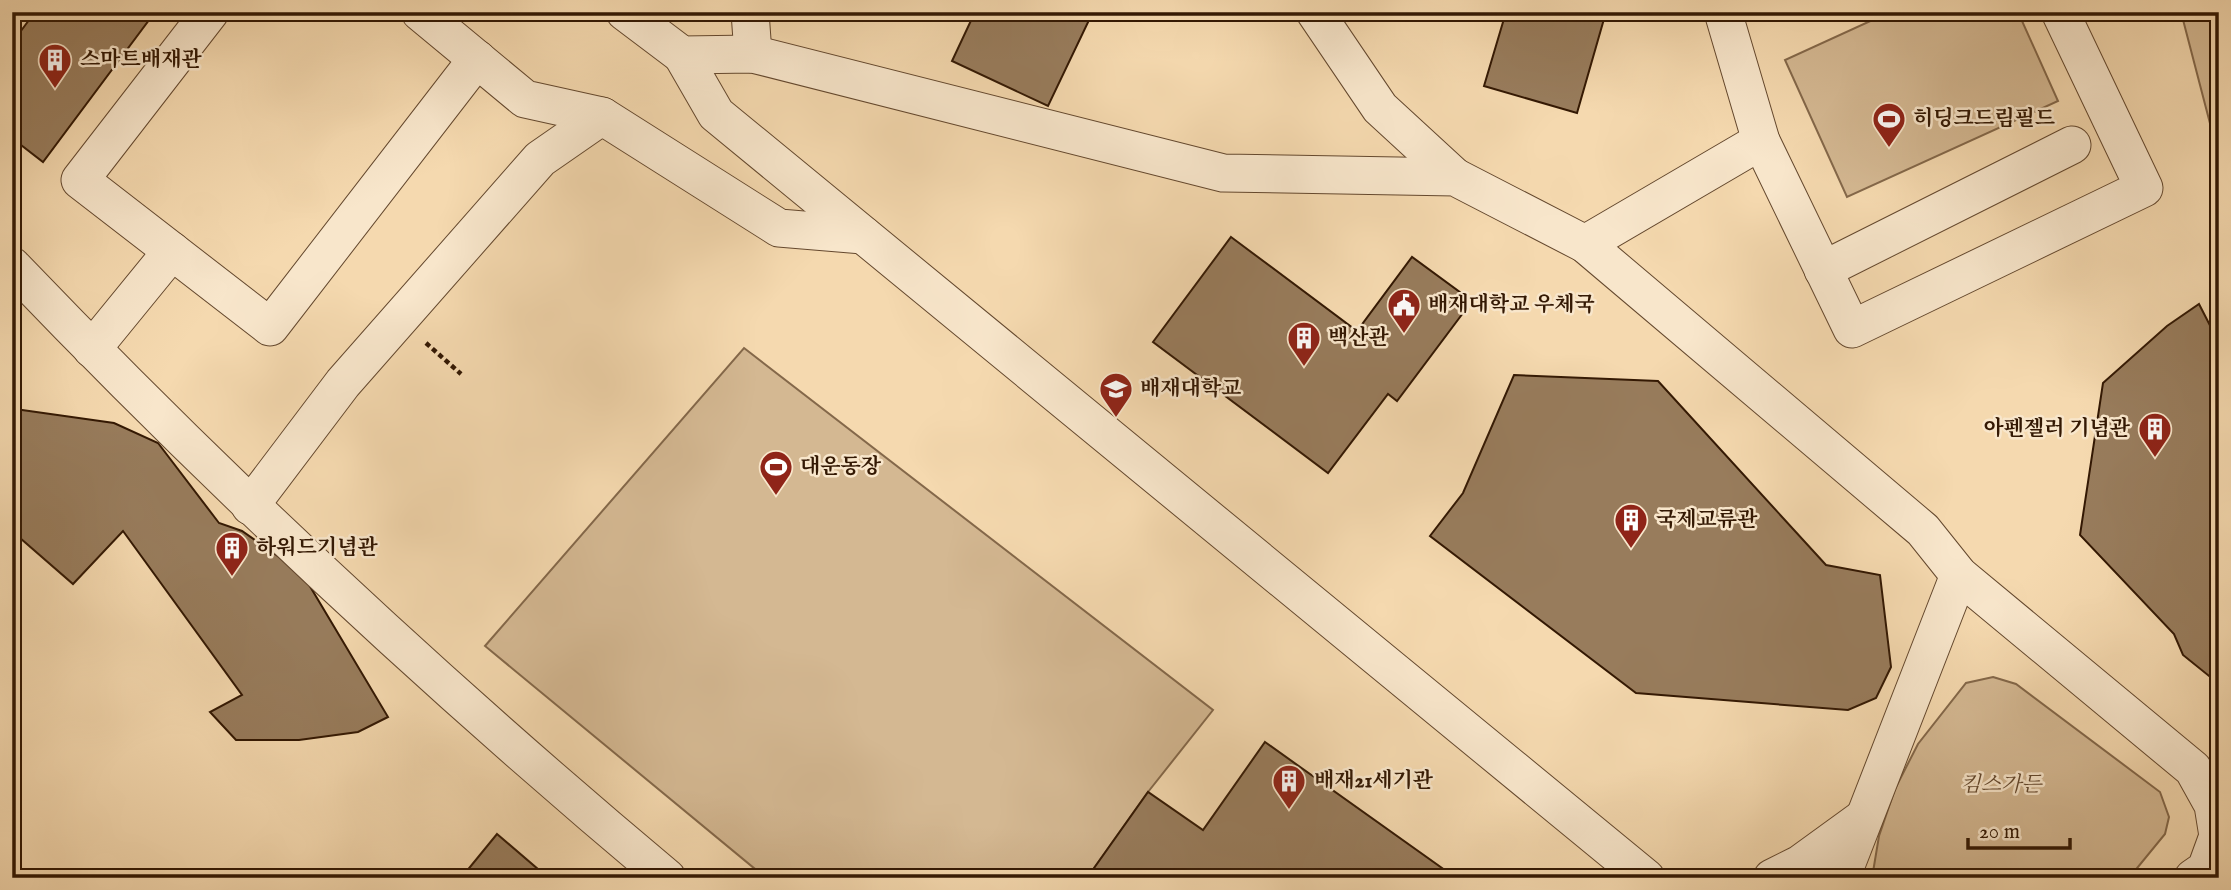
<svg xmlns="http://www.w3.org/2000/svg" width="2231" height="890" font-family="'IM FELL English','Noto Serif KR',serif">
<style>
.green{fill:#d4b892;stroke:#84684a;stroke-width:2}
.building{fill:#987c5c;stroke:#331803;stroke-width:2}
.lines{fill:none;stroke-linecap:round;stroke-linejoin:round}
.minor-casing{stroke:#64482e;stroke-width:39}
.path{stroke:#331803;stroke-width:4.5;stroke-dasharray:5 3.5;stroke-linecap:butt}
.minor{stroke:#f8e6cb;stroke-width:37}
.labels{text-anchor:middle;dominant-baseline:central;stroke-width:5;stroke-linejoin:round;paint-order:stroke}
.poi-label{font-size:21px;font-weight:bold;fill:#331803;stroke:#f8e6cb;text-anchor:start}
.park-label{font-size:21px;font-style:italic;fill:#63482e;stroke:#f8e6cb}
</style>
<rect width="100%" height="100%" fill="#f5d9af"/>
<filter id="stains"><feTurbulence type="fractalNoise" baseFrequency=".00286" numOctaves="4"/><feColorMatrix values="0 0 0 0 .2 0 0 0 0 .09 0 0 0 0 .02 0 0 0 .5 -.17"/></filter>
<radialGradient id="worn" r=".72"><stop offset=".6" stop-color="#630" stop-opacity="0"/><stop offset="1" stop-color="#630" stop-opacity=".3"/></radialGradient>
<!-- green -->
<g class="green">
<polygon points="1890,12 2018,12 2058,101 1847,197 1785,60"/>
<polygon points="2181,12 2219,12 2219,158"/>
<polygon points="744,348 1213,710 1148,792 1087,878 766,878 485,646"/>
<polygon points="1993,677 2016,684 2160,792 2169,817 2165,834 2129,878 1872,878 1879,836 1895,789 1918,744 1966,683"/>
</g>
<!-- building -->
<g class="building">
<polygon points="35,12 155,12 43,162 12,138 12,43"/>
<polygon points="975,12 1083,12 1091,16 1048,106 952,61"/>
<polygon points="1506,12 1606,12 1577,113 1484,86"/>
<polygon points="1231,237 1357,331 1412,257 1472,301 1397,401 1388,394 1328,473 1153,342"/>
<polygon points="2199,304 2219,343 2219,684 2183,655 2174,634 2080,535 2103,383 2167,326"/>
<polygon points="1514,375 1658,381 1826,565 1880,575 1891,667 1876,698 1848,710 1636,693 1430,536 1463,493"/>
<polygon points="15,409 114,423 158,443 219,523 242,531 302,573 388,717 358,732 299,740 236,740 210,712 242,695 123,531 73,584 12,531 12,415"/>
<polygon points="1265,742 1456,878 1087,878 1148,792 1203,830"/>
<polygon points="497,834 539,870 533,878 461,878"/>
</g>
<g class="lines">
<defs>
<g id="minor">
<polyline points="210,12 80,180 270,327 477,59"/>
<polyline points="420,12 525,99 602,116"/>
<polyline points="625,12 682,55 753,54 1223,173 1455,177 1585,244 1923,530 1959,575 2193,769 2213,805 2218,836 2206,869 2193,878"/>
<polyline points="750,12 753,54"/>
<polyline points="1315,12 1380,108 1455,177"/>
<polyline points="1723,12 1761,141 1852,329 2144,188 2061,14"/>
<polyline points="682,55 716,114 1646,878"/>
<polyline points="1585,244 1761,141"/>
<path d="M 12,266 C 219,482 438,686 667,878"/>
<polyline points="1823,270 2072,145"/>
<polyline points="92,349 172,251"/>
<polyline points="250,506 343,383 540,159 602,116 779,228 863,235"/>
<polyline points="1772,878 1800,864 1862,819"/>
<polyline points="1841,878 1959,575"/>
</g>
</defs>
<!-- minor casing -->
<use href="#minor" class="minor-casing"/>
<!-- path -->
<polyline class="path" points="426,343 461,374"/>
<!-- minor -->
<use href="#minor" class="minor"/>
</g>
<!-- icons -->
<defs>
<symbol id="building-pin" viewBox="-11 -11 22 30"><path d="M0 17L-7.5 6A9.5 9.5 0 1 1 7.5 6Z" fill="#8f2418" stroke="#f8e6cb"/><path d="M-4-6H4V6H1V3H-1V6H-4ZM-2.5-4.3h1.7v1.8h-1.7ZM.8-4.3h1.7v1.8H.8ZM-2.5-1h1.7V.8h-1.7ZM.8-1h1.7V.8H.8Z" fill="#fff"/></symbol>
<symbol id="stadium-pin" viewBox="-11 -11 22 30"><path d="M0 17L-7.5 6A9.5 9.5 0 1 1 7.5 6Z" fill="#8f2418" stroke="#f8e6cb"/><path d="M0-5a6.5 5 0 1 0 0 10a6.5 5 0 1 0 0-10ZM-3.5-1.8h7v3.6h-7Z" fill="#fff"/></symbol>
<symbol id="civic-pin" viewBox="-11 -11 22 30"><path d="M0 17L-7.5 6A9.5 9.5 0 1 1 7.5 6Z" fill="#8f2418" stroke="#f8e6cb"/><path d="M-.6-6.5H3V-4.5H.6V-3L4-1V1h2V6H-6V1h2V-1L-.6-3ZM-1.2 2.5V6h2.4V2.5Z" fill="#fff"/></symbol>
<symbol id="university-pin" viewBox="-11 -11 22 30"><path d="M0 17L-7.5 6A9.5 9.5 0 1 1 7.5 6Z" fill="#8f2418" stroke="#f8e6cb"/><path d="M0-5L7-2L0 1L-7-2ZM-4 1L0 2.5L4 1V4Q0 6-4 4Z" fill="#fff"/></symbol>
</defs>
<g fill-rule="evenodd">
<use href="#building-pin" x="36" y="41" width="38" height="52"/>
<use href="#stadium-pin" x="1870" y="100" width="38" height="52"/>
<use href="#civic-pin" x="1385" y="286" width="38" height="52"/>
<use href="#building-pin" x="1285" y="319" width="38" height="52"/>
<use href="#university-pin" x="1097" y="370" width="38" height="52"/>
<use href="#building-pin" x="2136" y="410" width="38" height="52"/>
<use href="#stadium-pin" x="757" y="448" width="38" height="52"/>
<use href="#building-pin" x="1612" y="501" width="38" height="52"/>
<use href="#building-pin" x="213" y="529" width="38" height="52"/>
<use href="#building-pin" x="1270" y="762" width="38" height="52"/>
</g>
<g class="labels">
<!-- poi labels -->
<g class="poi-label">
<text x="80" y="60">스마트배재관</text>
<text x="1913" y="119">히딩크드림필드</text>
<text x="1428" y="305">배재대학교 우체국</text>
<text x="1328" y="338">백산관</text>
<text x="1140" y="389">배재대학교</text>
<text x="2130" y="429" text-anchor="end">아펜젤러 기념관</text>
<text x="800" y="467">대운동장</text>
<text x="1656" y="520">국제교류관</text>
<text x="256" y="548">하워드기념관</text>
<text x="1314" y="781">배재21세기관</text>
</g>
<!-- park labels -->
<g class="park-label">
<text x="2001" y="785">킴스가든</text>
</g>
</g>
<!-- margin -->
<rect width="2231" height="890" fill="none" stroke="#f5d9af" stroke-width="42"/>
<rect x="14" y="14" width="2203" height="862" fill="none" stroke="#331803" stroke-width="3.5"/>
<rect x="21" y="21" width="2189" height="848" fill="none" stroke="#331803" stroke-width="2"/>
<!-- scale -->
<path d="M1968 838v10h102v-10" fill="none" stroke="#331803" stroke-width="3.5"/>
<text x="1979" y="838" font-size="21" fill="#331803" stroke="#f8e6cb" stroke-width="5" paint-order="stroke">20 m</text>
<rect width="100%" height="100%" filter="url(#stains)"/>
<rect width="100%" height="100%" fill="url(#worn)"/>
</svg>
